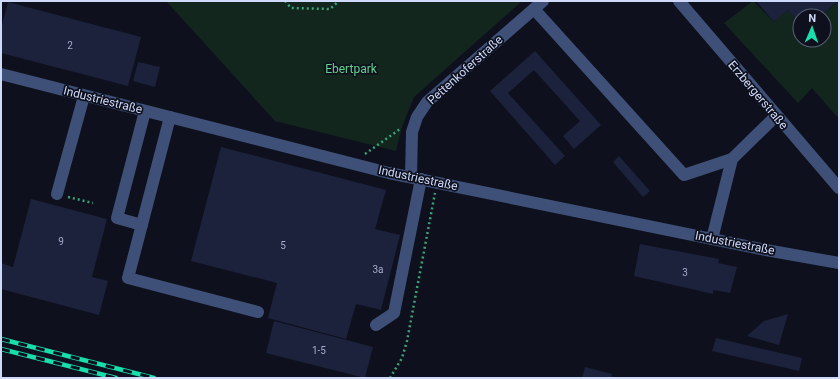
<svg xmlns="http://www.w3.org/2000/svg" width="840" height="379" font-family="Roboto,sans-serif">
<style>
.green{fill:#12261e}
.building{fill:#1c213c}
.lines{fill:none;stroke-linecap:round;stroke-linejoin:round}
.path{stroke:#3aa477;stroke-width:2.5;stroke-dasharray:2 3;stroke-linecap:butt}
.minor{stroke:#3e5077;stroke-width:12}
.rail-casing{stroke:#17deab;stroke-width:4.5}
.rail{stroke:#0e111d;stroke-width:3;stroke-dasharray:9;stroke-linecap:butt}
.labels{text-anchor:middle;dominant-baseline:central;stroke-width:3.5;stroke-linejoin:round;paint-order:stroke}
.number-label{font-size:10px;fill:#a2acca}
.park-label{font-size:12px;fill:#64d18f;stroke:#0e111d}
.street-label{font-size:12px;fill:#cfdafa;stroke:#0e111d}
</style>
<rect width="100%" height="100%" fill="#0e111d"/>
<!-- green -->
<g class="green">
<polygon points="166,1 522,1 414,97 402,127 396,151 275,121"/>
<polygon points="753,1 774,22 788,10 800,24 800,40 824,40 824,16 820,16 839,1 839,119 812,88 798,103 724,23"/>
</g>
<!-- building -->
<g class="building">
<polygon points="756,1 838,1 820,16 800,16 800,24 788,10 774,22"/>
<polygon points="8,2 141,37 128,86 1,53 1,28"/>
<polygon points="535,51 601,125 574,149 563,136 580,121 534,70 508,93 565,156 555,165 490,91"/>
<polygon points="138,62 160,67 155,87 133,81"/>
<polygon points="221,147 386,190 375,229 400,235 381,310 356,304 346,339 268,318 277,283 191,261"/>
<polygon points="619,156 650,191 643,197 613,162"/>
<polygon points="31,199 107,219 92,277 108,281 99,315 1,289 1,263 13,267"/>
<polygon points="640,244 719,259 718,263 737,267 730,293 713,290 713,294 634,276"/>
<polygon points="788,314 779,345 747,336 764,321"/>
<polygon points="274,321 373,347 365,378 266,353"/>
<polygon points="716,338 802,358 799,371 712,351"/>
<polygon points="585,367 612,374 611,378 582,378"/>
</g>
<g class="lines">
<!-- path -->
<g class="path">
<polyline points="285,1 291,8 330,9 339,1"/>
<polyline points="365,154 400,129"/>
<polyline points="68,197 93,203"/>
<polyline points="390,378 402,358 407,341 435,193"/>
</g>
<!-- minor -->
<g class="minor">
<polyline points="679,1 839,188"/>
<polyline points="534,9 684,175 732,159"/>
<polyline points="1,74 389,173 766,250 839,263"/>
<polyline points="170,117 128,278 258,312"/>
<polyline points="411,177 412,132 417,117 427,102 543,1"/>
<polyline points="57,194 84,96"/>
<polyline points="142,225 117,218 145,111"/>
<polyline points="712,239 732,159 776,116"/>
<polyline points="376,325 394,313 421,179"/>
</g>
<defs>
<g id="rail">
<polyline points="1,339 154,378"/>
<polyline points="1,349 116,378"/>
</g>
</defs>
<!-- rail casing -->
<use href="#rail" class="rail-casing"/>
<!-- rail -->
<use href="#rail" class="rail"/>
</g>
<g class="labels">
<!-- number labels -->
<g class="number-label">
<text x="70" y="45">2</text>
<text x="61" y="241">9</text>
<text x="283" y="245">5</text>
<text x="378" y="269">3a</text>
<text x="685" y="272">3</text>
<text x="319" y="350">1-5</text>
</g>
<!-- park labels -->
<g class="park-label">
<text x="351" y="69">Ebertpark</text>
</g>
<!-- street labels -->
<g class="street-label">
<text transform="translate(465 70) rotate(-42)">Pettenkoferstraße</text>
<text transform="translate(758 95) rotate(50)">Erzbergerstraße</text>
<text transform="translate(103 100) rotate(14)">Industriestraße</text>
<text transform="translate(418 178) rotate(12)">Industriestraße</text>
<text transform="translate(735 243) rotate(11)">Industriestraße</text>
</g>
</g>
<!-- border -->
<rect width="840" height="379" fill="none" stroke="#cfdafa" stroke-width="4"/>
<!-- north arrow -->
<g transform="translate(812 28) rotate(2)"><circle r="19" fill="#0e111d" stroke="#5b6175"/>
<path d="M0-3L7 15L0 10L-7 15Z" fill="#17deab"/>
<text y="-6" font-size="11" font-weight="bold" text-anchor="middle" fill="#cfdafa">N</text>
</g>
</svg>
